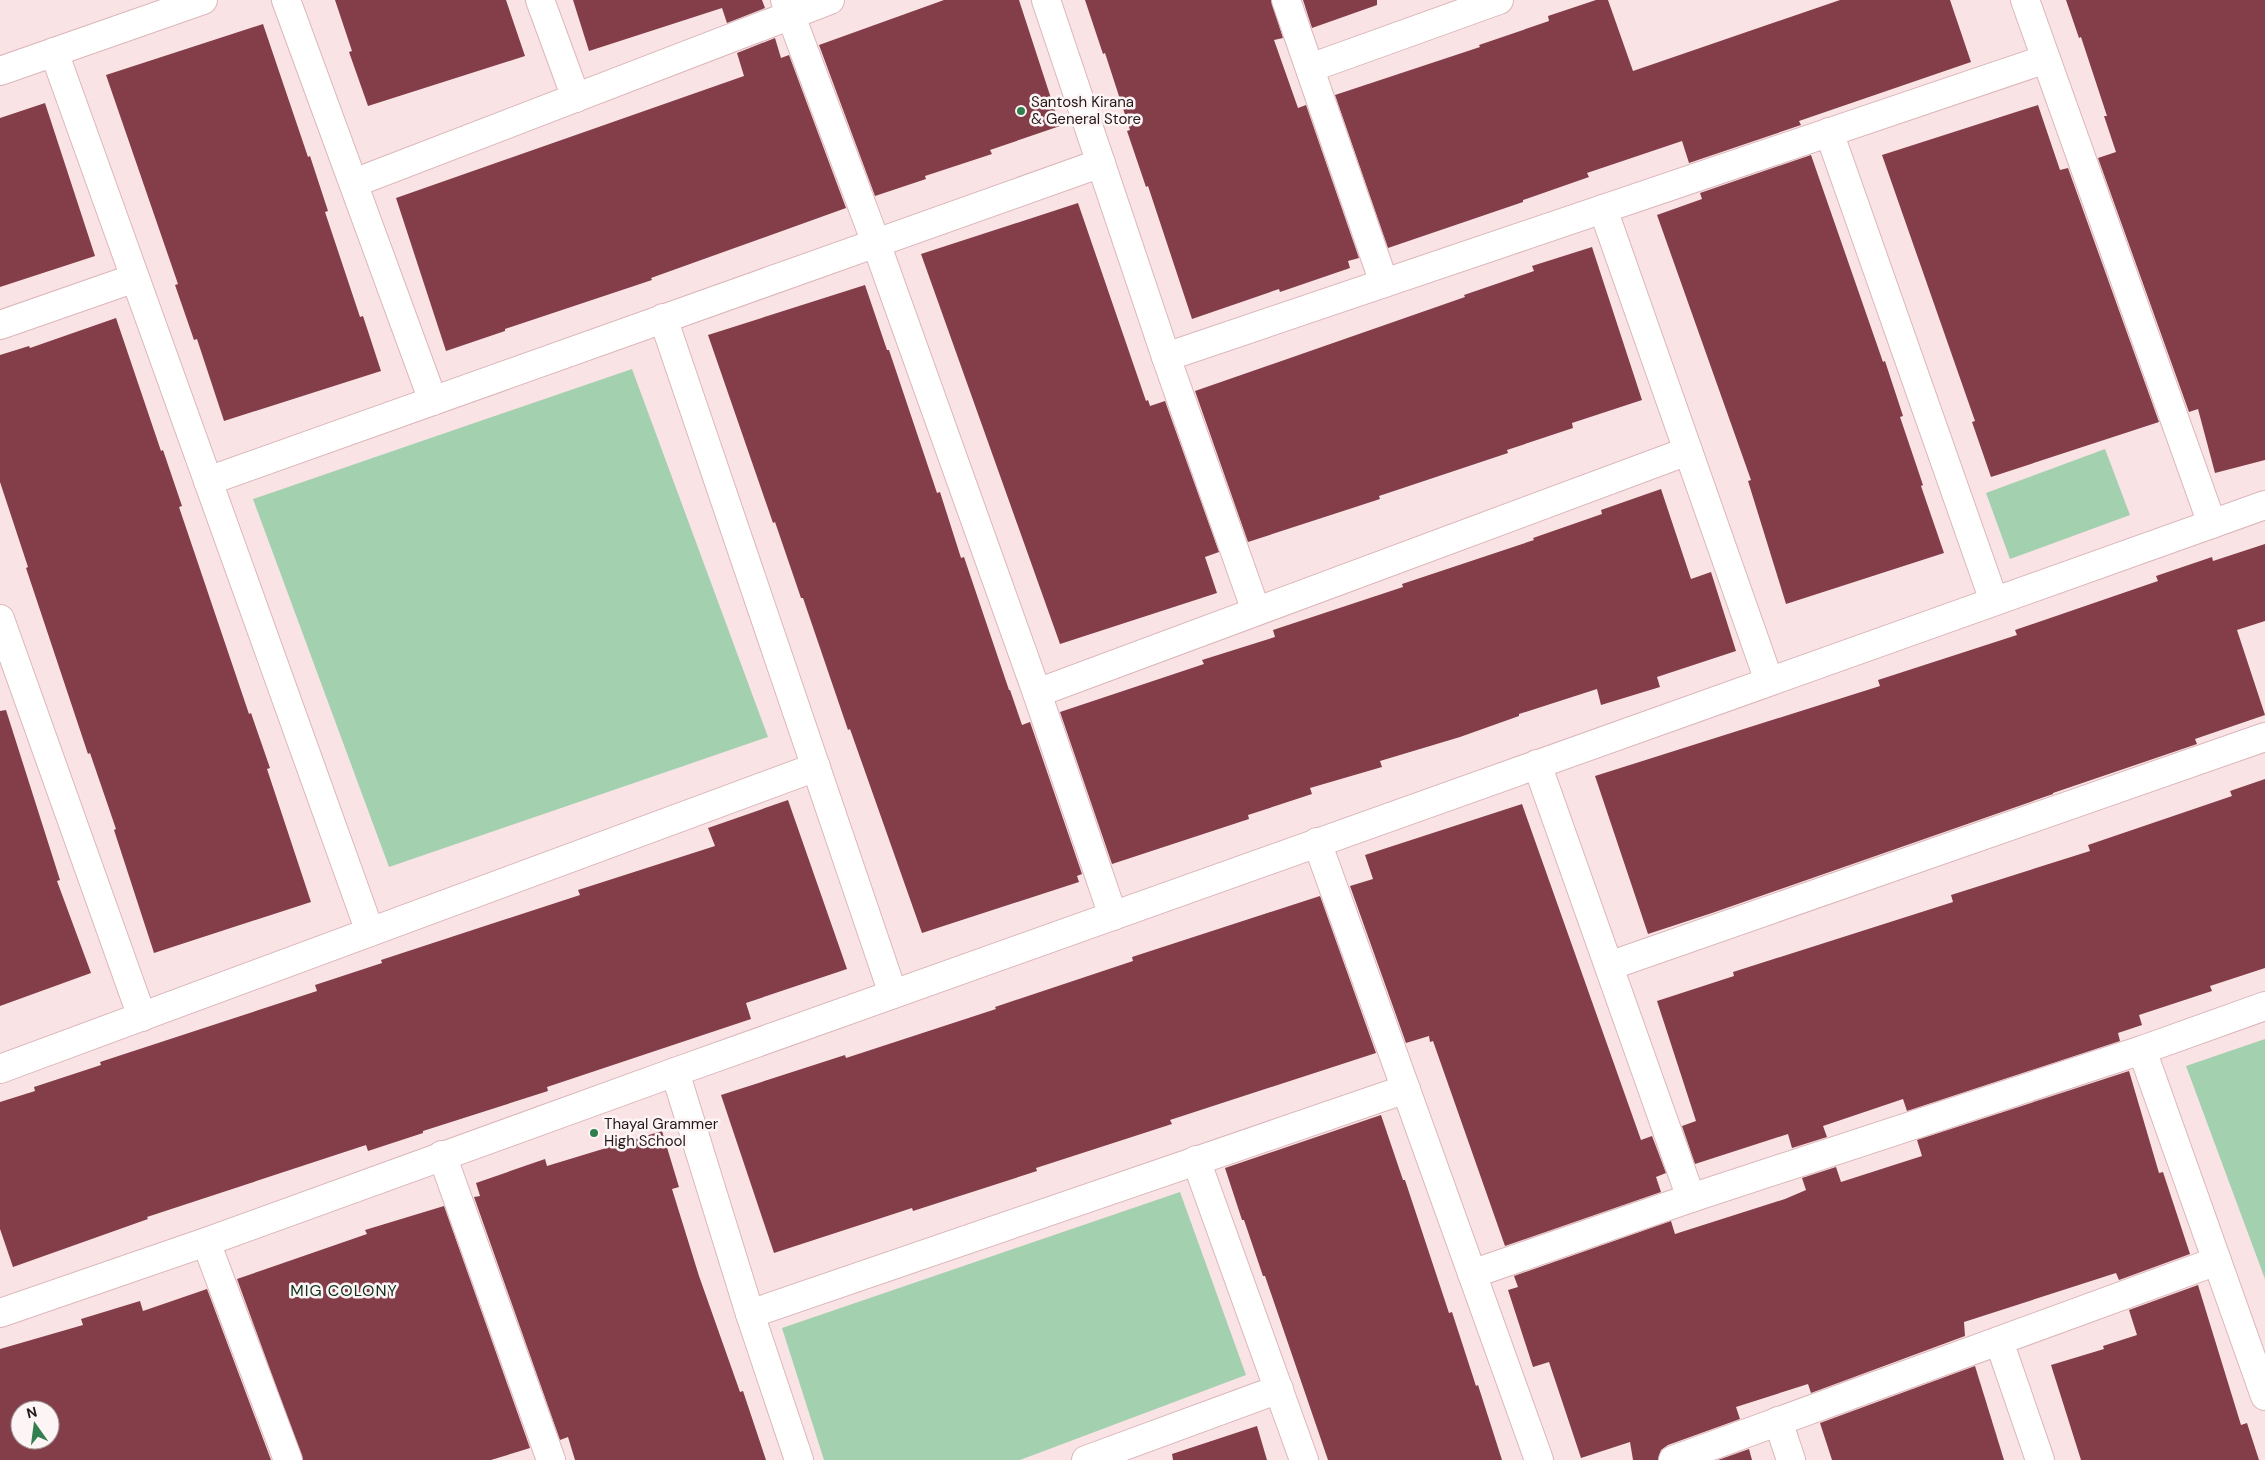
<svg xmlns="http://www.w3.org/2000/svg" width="2265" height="1460" font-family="'DM Sans',sans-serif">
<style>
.green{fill:#a3d0af}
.building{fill:#833e49;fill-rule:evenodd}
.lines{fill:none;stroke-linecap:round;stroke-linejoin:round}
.minor-casing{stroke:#dbb7ba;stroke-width:30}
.minor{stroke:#fff;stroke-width:28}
.poi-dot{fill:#317f4f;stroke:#fcf4f5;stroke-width:2}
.labels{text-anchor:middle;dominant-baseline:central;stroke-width:5;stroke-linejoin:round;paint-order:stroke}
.poi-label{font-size:15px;fill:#251819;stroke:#fcf4f5;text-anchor:start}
.neighbourhood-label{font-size:16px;letter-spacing:1px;fill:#0b311b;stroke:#fcf4f5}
</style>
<rect width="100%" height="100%" fill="#fae3e5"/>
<!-- green -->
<g class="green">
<polygon points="632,369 768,737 389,867 253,499"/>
<polygon points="2105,449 2130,515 2010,559 1986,493"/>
<polygon points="2265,1039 2265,1279 2186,1066"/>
<polygon points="1180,1192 1246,1375 1020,1460 824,1460 782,1328"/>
</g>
<!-- building -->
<g class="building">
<polygon points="335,0 506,0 525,56 368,106 349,52 352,51"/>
<polygon points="573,0 762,0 765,8 727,23 722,8 589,51"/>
<polygon points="944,0 1019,0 1060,126 990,150 992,154 925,176 926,179 875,196 819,45"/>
<polygon points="1085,0 1271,0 1283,38 1274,40 1298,108 1306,105 1359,258 1348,261 1350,268 1280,292 1279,289 1192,319 1148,186 1146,187 1127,131 1130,130 1105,53 1103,54"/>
<polygon points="1303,0 1377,0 1377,5 1312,28"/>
<polygon points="1596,0 1608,0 1633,71 1840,0 1950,0 1971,62 1799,121 1801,125 1689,163 1682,141 1587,173 1589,177 1523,200 1523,202 1388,248 1335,95 1480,47 1479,45 1549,21 1548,16"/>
<polygon points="2066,0 2265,0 2265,460 2215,473 2198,409 2189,412 2098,158 2116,152 2104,116 2107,116 2081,37 2079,38"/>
<polygon points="263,24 308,157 310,156 328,211 325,212 360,317 363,316 381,371 224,421 197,339 194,340 175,285 178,284 106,75"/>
<polygon points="775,38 781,58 789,55 846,208 651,278 652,280 505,329 505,331 446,351 396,198 744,76 737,53"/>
<polygon points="45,103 95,256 0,287 0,118"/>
<polygon points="2038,105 2060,170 2068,168 2159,422 1991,477 1972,422 1975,421 1882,155"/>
<polygon points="1811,155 1883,362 1885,361 1903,416 1900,417 1923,485 1921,486 1944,553 1786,604 1748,481 1751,480 1657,215 1702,199 1700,193"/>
<polygon points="1078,203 1146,401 1148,400 1150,406 1165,401 1219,552 1205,557 1217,593 1060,644 921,254"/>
<polygon points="1592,247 1642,400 1572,423 1573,428 1507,450 1508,453 1379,496 1380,499 1248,542 1195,391 1465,297 1464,295 1534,271 1532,266"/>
<polygon points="865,285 887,350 889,350 937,493 940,492 961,558 964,557 1009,690 1010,690 1022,725 1030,722 1082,874 1077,876 1079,882 922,933 850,729 848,730 803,598 801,598 775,522 773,523 708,335"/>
<polygon points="116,318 161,451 163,450 182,506 179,507 249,714 251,713 270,768 267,769 311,902 154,953 114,830 116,829 90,753 88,754 26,568 28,567 0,482 0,355 29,346 30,348"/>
<polygon points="1661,489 1691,579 1711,572 1736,651 1657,677 1660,687 1601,705 1597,689 1519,714 1519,716 1460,737 1380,761 1382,767 1310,788 1312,794 1248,815 1249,819 1112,864 1060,712 1204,664 1202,660 1275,637 1273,630 1403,587 1402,584 1534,540 1533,538 1602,514 1601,510"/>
<polygon points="2265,544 2265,621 2237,630 2265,715 2195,739 2197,744 2053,793 2053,794 1712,913 1648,934 1595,776 1880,686 1878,680 2017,635 2015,630 2158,581 2156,576 2212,557 2213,561"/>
<polygon points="6,710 60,880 57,881 91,973 0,1006 0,711"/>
<polygon points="2265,779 2265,968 2210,986 2212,991 2139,1015 2142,1025 2118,1033 2120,1041 1907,1111 1903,1099 1823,1126 1827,1137 1792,1148 1788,1134 1695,1164 1682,1126 1696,1121 1657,1001 1734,976 1733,972 1953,902 1951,895 2090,851 2088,845 2232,796 2230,791"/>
<polygon points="788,800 847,969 746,1003 751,1019 547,1087 548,1091 423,1131 423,1133 368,1151 366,1145 147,1217 148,1219 13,1267 0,1229 0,1102 35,1091 34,1087 101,1065 100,1062 317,991 315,985 382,963 381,960 580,895 578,890 715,846 708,828"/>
<polygon points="1522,804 1641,1140 1652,1136 1666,1173 1656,1177 1661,1192 1505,1246 1433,1041 1430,1042 1429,1036 1406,1043 1350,886 1373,879 1365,855"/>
<polygon points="1320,896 1376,1053 1170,1120 1172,1124 1036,1168 1037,1171 913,1211 912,1208 774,1253 721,1095 845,1055 846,1058 996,1009 995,1007 1133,961 1132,957"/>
<polygon points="2129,1071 2159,1173 2163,1172 2190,1254 2119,1280 2116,1273 1964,1322 1965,1336 1811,1393 1808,1384 1736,1407 1740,1419 1668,1445 1661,1450 1658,1460 1633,1460 1630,1442 1581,1458 1549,1362 1533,1367 1508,1290 1518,1287 1514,1276 1671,1221 1675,1234 1785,1199 1806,1190 1802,1178 1836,1167 1841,1182 1922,1156 1917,1140"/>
<polygon points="1381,1115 1403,1180 1405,1180 1449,1313 1452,1312 1476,1386 1478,1385 1502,1460 1328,1460 1265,1276 1263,1276 1244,1220 1242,1220 1225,1168"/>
<polygon points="662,1131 679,1187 672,1189 699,1276 740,1392 743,1391 766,1460 575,1460 568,1437 560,1440 474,1197 480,1196 476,1183 545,1159 547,1166"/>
<polygon points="444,1206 530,1448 491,1460 303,1460 237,1279 367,1234 365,1230"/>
<polygon points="2198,1285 2241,1425 2247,1423 2259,1460 2081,1460 2051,1365 2104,1349 2103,1346 2137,1335 2129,1310"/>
<path d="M 207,1289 L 271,1460 L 0,1460 L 0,1349 L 83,1325 L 81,1319 L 140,1301 L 143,1311 ZM 20,1410 L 50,1410 L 50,1440 L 20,1440 Z"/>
<polygon points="1975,1366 2004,1460 1832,1460 1820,1423"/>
<polygon points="1257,1426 1267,1460 1173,1460 1172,1454"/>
<polygon points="1749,1449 1752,1460 1718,1460"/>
</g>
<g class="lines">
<defs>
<g id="minor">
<polyline points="286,0 433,401"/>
<polyline points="540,0 576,98"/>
<polyline points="785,0 876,243 1037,693 1113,916"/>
<polyline points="1046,0 1166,357 1256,611"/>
<polyline points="1286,0 1384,283"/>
<polyline points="2025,0 2212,524"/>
<polyline points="54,52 370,932"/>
<polyline points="1310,68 1499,0"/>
<polyline points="0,71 203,0"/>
<polyline points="1829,132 1994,601"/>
<polyline points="354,183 830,0"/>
<polyline points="1603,209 1769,681"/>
<polyline points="663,318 893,994"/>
<polyline points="0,325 135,278"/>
<polyline points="1166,357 2046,59"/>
<polyline points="208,481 1101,163"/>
<polyline points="0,619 142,1017"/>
<polyline points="1037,693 1688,451"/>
<polyline points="1537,764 1691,1198"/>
<polyline points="1317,842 1539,1460"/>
<polyline points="1609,966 2265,737"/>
<polyline points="2142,1050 2265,1396"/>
<polyline points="0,1069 816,767"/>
<polyline points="675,1072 750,1314 799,1460"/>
<polyline points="442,1155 551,1460"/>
<polyline points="1196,1160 1304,1460"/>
<polyline points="206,1242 288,1460"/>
<polyline points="1472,1274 1691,1198 2142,1050 2265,1006"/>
<polyline points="0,1313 206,1242 675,1072 2265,505"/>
<polyline points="750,1314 1406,1089"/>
<polyline points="1999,1341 2040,1460"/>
<polyline points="1778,1421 1791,1460"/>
<polyline points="1086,1460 1279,1389"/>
<polyline points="1673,1460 2217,1261"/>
</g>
</defs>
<!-- minor casing -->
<use href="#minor" class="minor-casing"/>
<!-- minor -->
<use href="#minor" class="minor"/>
</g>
<!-- markers -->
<g class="poi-dot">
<circle cx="1021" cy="111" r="5"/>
<circle cx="594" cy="1133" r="5"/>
</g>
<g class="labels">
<!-- poi labels -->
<g class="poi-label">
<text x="1031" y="102">Santosh Kirana<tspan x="1031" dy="17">&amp; General Store</tspan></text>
<text x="604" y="1124">Thayal Grammer<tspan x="604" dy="17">High School</tspan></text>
</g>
<!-- neighbourhood labels -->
<g class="neighbourhood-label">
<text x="344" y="1290">MIG COLONY</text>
</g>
</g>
<!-- north arrow -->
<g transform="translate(35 1425) rotate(346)"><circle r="24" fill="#fcf4f5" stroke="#a69c9d"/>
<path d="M0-4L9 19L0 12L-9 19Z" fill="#317f4f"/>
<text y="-8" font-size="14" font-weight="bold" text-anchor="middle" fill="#251819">N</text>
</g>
</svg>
